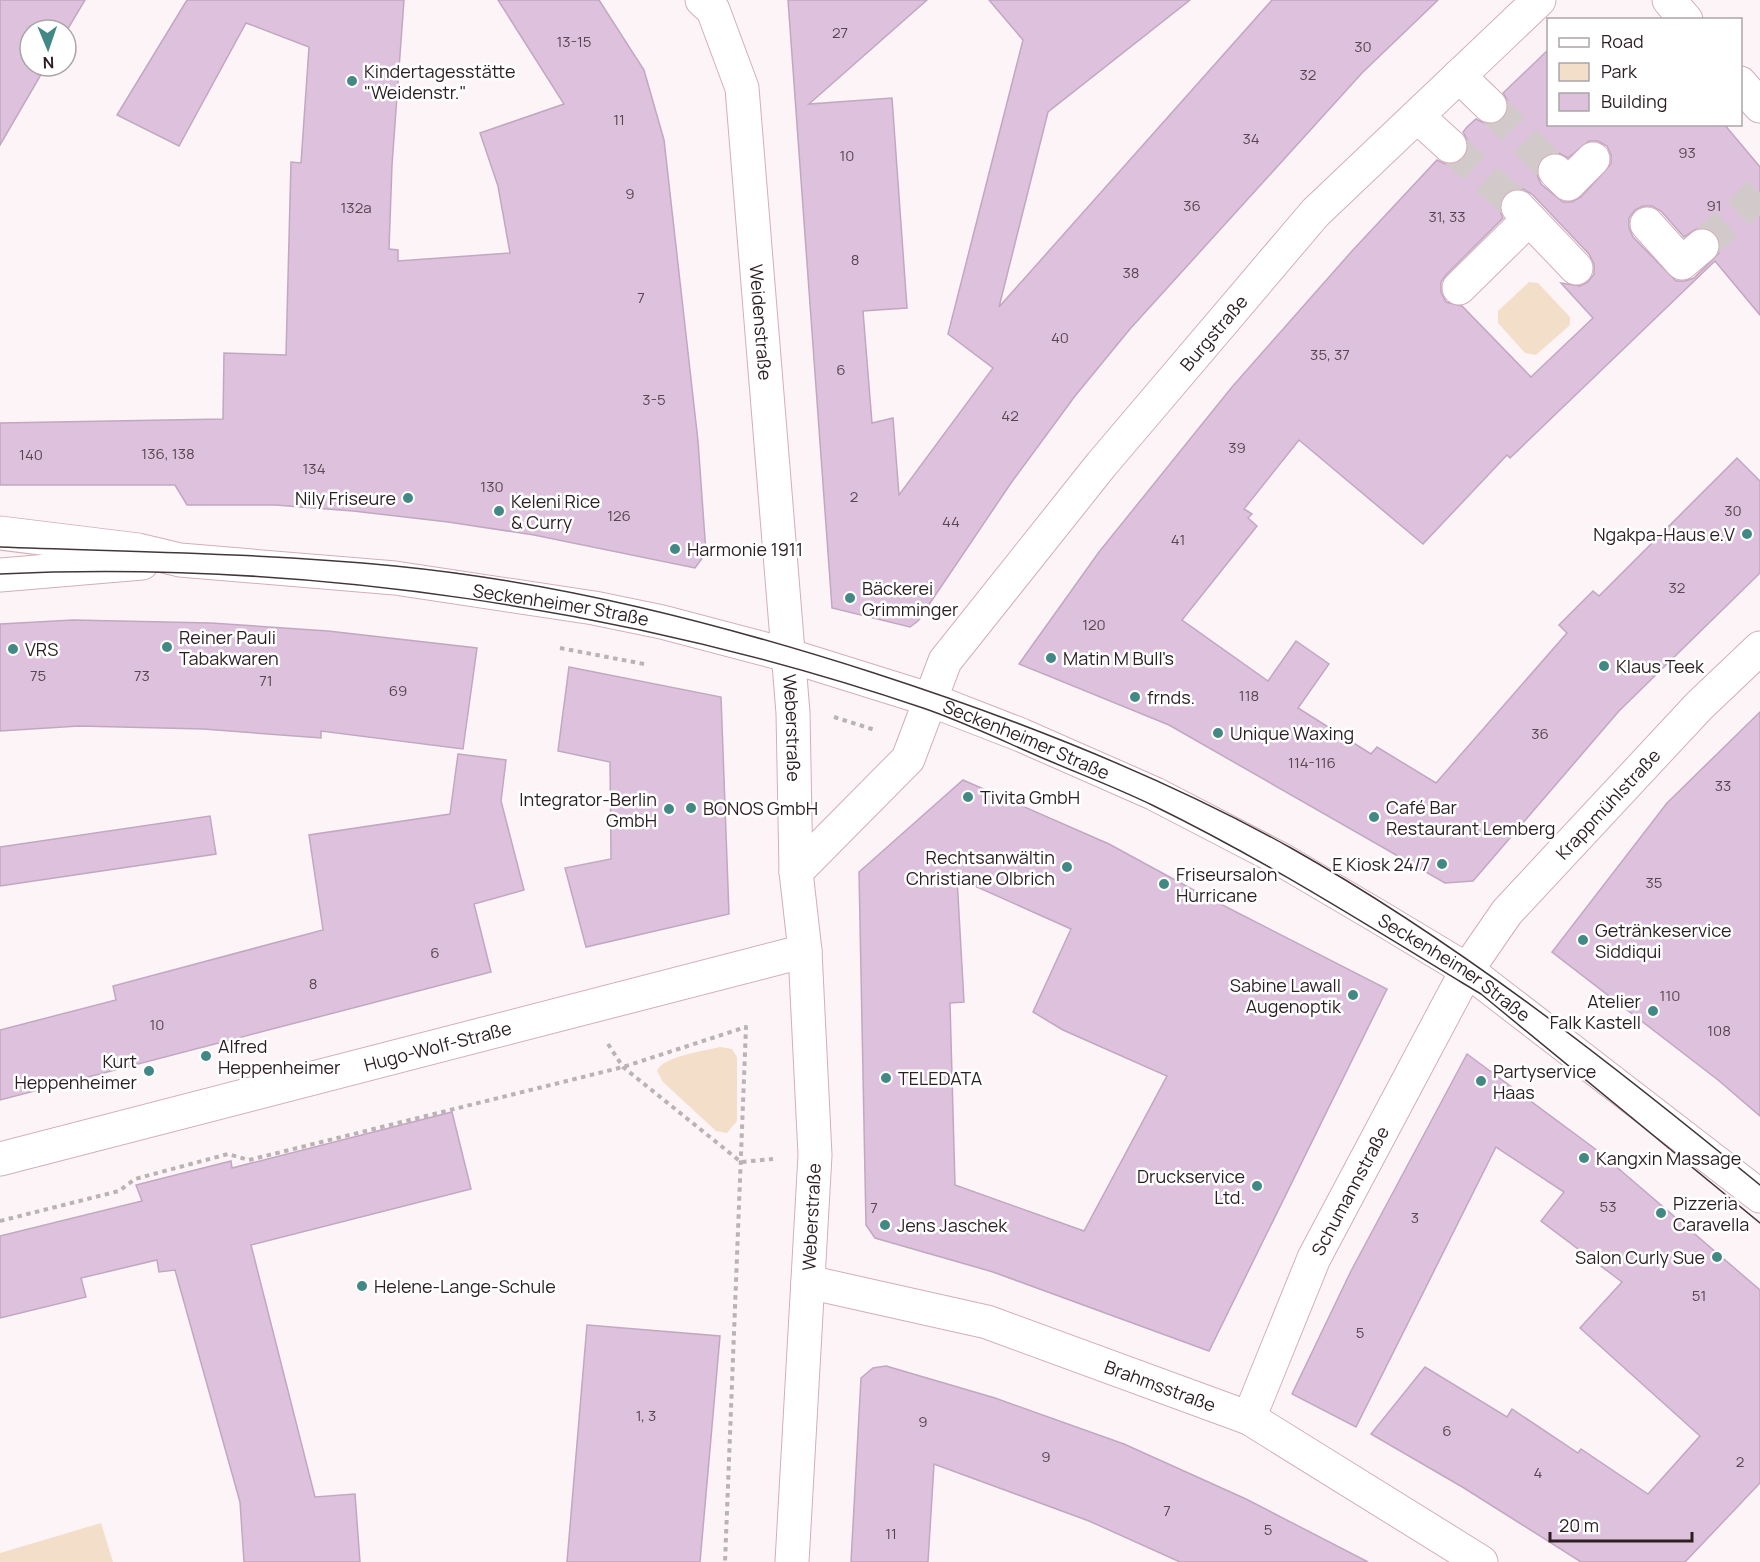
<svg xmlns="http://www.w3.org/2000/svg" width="1760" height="1562" font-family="Manrope,sans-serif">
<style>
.green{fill:#f3dfc9}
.building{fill:#dec2dd;stroke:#c2a7c1;stroke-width:1.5;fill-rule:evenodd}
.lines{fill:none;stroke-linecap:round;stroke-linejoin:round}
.minor-tunnel{stroke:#d2c9cb;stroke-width:33;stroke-dasharray:33 16;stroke-linecap:butt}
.minor-casing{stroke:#d5aeb8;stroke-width:35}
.path{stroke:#bcb2b5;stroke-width:4;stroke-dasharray:4.5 4.5;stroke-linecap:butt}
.minor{stroke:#fff;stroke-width:33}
.tram{stroke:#433639;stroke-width:1.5}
.poi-dot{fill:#428986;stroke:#fff;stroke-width:2}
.labels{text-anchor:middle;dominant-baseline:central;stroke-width:5;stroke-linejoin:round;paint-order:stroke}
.number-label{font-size:15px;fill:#584750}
.poi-label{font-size:18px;fill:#2c1e21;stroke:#fff;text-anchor:start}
.street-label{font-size:18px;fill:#2c1e21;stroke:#fff}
</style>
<rect width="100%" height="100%" fill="#fcf4f6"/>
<!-- green -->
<g class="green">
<polygon points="1529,282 1538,283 1570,317 1570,325 1536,355 1525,353 1498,323 1498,311"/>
<path d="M 720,1047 L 732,1049 L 737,1057 L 737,1121 L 727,1133 L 716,1131 L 663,1082 L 657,1071 C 663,1056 705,1051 720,1047 Z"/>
<polygon points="101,1523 113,1562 0,1562 0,1553"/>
</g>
<!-- building -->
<g class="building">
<polygon points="0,0 85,0 66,32 30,30 30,66 46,66 0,145"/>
<polygon points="187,0 404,0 392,165 389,249 398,250 398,261 510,253 498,186 480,133 564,104 498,0 599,0 644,70 664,140 698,441 706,553 695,568 534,535 448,522 353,511 275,505 187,505 175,485 0,485 0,423 223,419 224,353 286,355 291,162 301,163 309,47 246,23 179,146 117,115"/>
<polygon points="788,0 927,0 809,104 892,98 907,308 863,311 872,423 893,418 899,495 993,368 948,334 1023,40 989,0 1190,0 1048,112 999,307 1272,0 1438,0 1362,73 1130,329 1075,396 1011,483 918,621 910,627 832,608"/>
<path d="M 1548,50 L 1548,124 L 1724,124 L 1760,167 L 1760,315 L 1715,261 L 1510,458 L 1507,455 L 1423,544 L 1299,440 L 1244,509 L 1252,514 L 1248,518 L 1257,526 L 1182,620 L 1268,681 L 1296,641 L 1329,664 L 1298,708 L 1371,754 L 1377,747 L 1436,783 L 1567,633 L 1559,625 L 1593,591 L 1599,596 L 1737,458 L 1760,481 L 1760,573 L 1619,711 L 1473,881 L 1445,883 L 1169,725 L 1019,664 L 1099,552 L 1232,387 L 1352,251 L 1437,160 L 1445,164 L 1455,164 L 1464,158 L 1468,151 L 1468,141 L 1463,132 L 1467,127 L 1476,119 L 1486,124 L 1496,124 L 1504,119 L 1508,111 L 1508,101 L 1503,93 ZM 1589,141 L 1598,141 L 1607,146 L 1611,155 L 1611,164 L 1581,197 L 1572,202 L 1563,202 L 1541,184 L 1537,175 L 1537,166 L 1542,157 L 1551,153 L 1559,153 L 1568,158 ZM 1513,189 L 1523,189 L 1532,194 L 1589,254 L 1594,264 L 1594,274 L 1588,282 L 1580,286 L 1561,283 L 1593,318 L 1531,377 L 1462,306 L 1446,302 L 1441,292 L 1441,282 L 1446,275 L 1503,218 L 1500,211 L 1500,201 L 1506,193 ZM 1643,206 L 1652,206 L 1661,211 L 1684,237 L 1698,228 L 1709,229 L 1716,233 L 1720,242 L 1719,253 L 1694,278 L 1685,281 L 1676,281 L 1633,237 L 1629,228 L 1629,218 L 1635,210 Z"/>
<polygon points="73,620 211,623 328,631 477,648 463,749 321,731 321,738 203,729 79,726 0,731 0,624"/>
<polygon points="569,667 721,697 729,914 586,947 565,868 611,859 610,762 558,751"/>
<polygon points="1760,712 1760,1116 1718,1080 1552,952 1667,803"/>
<polygon points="458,754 506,760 501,801 524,890 474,904 491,972 0,1100 0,1030 116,1000 113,986 323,930 309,835 450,814"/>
<path d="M 963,780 L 1109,844 L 1199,893 L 1387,989 L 1209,1351 L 993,1272 L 875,1238 L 866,1225 L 859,872 ZM 957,878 L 1071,929 L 1033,1012 L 1063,1030 L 1167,1076 L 1084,1231 L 955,1185 L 950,1003 L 964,1002 Z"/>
<polygon points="210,816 216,854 0,886 0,847"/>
<polygon points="1467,1054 1598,1151 1760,1290 1760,1483 1685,1562 1581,1562 1464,1488 1371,1434 1425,1367 1507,1417 1512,1409 1578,1453 1581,1449 1648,1494 1700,1436 1580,1328 1622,1282 1541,1221 1564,1192 1496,1147 1356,1427 1292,1394 1351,1271"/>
<polygon points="452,1112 471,1189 251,1245 315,1497 355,1494 360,1562 244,1562 240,1502 175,1270 159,1272 157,1260 81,1278 86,1297 0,1318 0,1236 142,1201 136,1185 231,1161 232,1168"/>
<polygon points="587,1325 720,1336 700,1562 567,1562"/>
<polygon points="886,1366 995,1398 1124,1444 1246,1499 1368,1562 1180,1562 1089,1521 934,1464 928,1562 851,1562 861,1378 873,1368"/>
</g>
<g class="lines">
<!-- minor-tunnel -->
<g class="minor-tunnel">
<polyline points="1490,106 1555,171"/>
<polyline points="1450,146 1518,207"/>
<polyline points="1702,246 1760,193"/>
</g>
<defs>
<g id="minor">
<path id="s1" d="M 702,0 L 713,10 L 742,88 L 793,713 L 796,872 L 805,951 L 815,1155 L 792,1562"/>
<polyline points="1669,0 1686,20"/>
<polyline points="1459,76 1490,106"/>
<polyline points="1740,83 1760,106"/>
<polyline points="1417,116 1450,146"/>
<polyline points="1555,171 1568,184 1593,159"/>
<polyline points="1518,207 1576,268"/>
<polyline points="1647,224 1682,263 1702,246"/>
<polyline points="1459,288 1529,219"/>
<path id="s2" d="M 0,533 L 138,550 L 180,560 L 395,578 L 594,608 L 662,622 L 787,655 L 931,700 L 1021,735 L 1155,794 L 1282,860 L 1379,917 L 1467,970 L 1760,1196"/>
<polyline points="0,575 142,563"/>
<path id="s3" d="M 796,872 L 908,759 L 945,661 L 1101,465 L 1315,213 L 1539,0"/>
<path id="s4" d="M 0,1159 L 805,951"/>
<path id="s5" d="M 808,1282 L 987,1322 L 1249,1418 L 1481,1562"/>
<path id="s6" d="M 1249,1418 L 1314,1258 L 1467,970 L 1507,912 L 1699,706 L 1760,648"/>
</g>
</defs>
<!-- minor casing -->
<use href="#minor" class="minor-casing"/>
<!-- path -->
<g class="path">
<polyline points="560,648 644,664"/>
<polyline points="834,717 875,730"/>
<polyline points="608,1044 623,1067 741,1162 773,1159"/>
<polyline points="0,1221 119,1191 135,1179 228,1154 249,1160 623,1067 746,1027 725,1562"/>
</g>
<!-- minor -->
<use href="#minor" class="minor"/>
<!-- tram -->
<g class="tram">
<path d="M 0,547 C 132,552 263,553 395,566 C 558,582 718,623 874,673 C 1016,719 1160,775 1291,848 C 1459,943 1611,1063 1760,1185"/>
<path d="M 0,574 C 308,560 631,609 923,708 C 967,723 1009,744 1052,762 C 1085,776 1119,789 1152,805 C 1259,857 1359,920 1461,982 L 1481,994 L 1760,1223"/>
</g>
</g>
<!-- markers -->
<g class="poi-dot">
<circle cx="352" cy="81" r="6"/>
<circle cx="408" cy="498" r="6"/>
<circle cx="499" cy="511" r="6"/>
<circle cx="1747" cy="534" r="6"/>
<circle cx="675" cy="549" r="6"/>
<circle cx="850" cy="598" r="6"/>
<circle cx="167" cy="647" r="6"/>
<circle cx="13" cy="649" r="6"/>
<circle cx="1051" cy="658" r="6"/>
<circle cx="1604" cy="666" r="6"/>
<circle cx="1135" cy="697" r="6"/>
<circle cx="1218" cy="733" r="6"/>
<circle cx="968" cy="797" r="6"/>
<circle cx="691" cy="808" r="6"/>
<circle cx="669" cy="809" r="6"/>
<circle cx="1374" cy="817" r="6"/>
<circle cx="1442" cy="864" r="6"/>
<circle cx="1067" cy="867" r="6"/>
<circle cx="1164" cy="884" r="6"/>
<circle cx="1583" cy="940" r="6"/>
<circle cx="1353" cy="995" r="6"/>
<circle cx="1653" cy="1011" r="6"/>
<circle cx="206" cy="1056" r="6"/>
<circle cx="149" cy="1071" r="6"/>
<circle cx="886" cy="1078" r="6"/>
<circle cx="1481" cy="1081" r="6"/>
<circle cx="1584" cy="1158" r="6"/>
<circle cx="1257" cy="1186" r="6"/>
<circle cx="1661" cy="1213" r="6"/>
<circle cx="885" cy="1225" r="6"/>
<circle cx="1717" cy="1257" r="6"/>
<circle cx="362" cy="1286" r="6"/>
</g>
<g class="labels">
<!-- number labels -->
<g class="number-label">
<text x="840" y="32">27</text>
<text x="574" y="41">13-15</text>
<text x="1363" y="46">30</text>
<text x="1308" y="74">32</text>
<text x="619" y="119">11</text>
<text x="1251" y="138">34</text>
<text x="1687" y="152">93</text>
<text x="847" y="155">10</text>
<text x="630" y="193">9</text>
<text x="1192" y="205">36</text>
<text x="1714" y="205">91</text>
<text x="356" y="207">132a</text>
<text x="1447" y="216">31, 33</text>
<text x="855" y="259">8</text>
<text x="1131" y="272">38</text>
<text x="641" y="297">7</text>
<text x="1060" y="337">40</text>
<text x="1330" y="354">35, 37</text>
<text x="841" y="369">6</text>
<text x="654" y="399">3-5</text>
<text x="1010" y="415">42</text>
<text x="1237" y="447">39</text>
<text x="168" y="453">136, 138</text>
<text x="31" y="454">140</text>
<text x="314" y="468">134</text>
<text x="492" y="486">130</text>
<text x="854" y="496">2</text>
<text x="1733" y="510">30</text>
<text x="619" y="515">126</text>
<text x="951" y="521">44</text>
<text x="1178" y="539">41</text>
<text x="1677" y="587">32</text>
<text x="1094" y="624">120</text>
<text x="38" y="675">75</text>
<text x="142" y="675">73</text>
<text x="266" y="680">71</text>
<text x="398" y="690">69</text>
<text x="1249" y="695">118</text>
<text x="1540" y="733">36</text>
<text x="1312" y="762">114-116</text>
<text x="1723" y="785">33</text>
<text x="1654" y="882">35</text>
<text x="435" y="952">6</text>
<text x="313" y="983">8</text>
<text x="1670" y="995">110</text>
<text x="157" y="1024">10</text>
<text x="1719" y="1030">108</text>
<text x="1608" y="1206">53</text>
<text x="874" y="1207">7</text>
<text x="1415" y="1217">3</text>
<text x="1699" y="1295">51</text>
<text x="1360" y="1332">5</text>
<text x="646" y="1415">1, 3</text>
<text x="923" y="1421">9</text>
<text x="1447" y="1430">6</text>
<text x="1046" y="1456">9</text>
<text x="1740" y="1461">2</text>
<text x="1538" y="1472">4</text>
<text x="1167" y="1510">7</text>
<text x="1268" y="1529">5</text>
<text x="891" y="1533">11</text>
</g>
<!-- poi labels -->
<g class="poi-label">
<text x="364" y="71">Kindertagesstätte<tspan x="364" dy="21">"Weidenstr."</tspan></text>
<text x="396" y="498" text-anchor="end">Nily Friseure</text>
<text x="511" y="501">Keleni Rice<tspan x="511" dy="21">&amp; Curry</tspan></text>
<text x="1735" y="534" text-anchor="end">Ngakpa-Haus e.V</text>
<text x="687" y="549">Harmonie 1911</text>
<text x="862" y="588">Bäckerei<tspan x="862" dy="21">Grimminger</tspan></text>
<text x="179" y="637">Reiner Pauli<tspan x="179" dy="21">Tabakwaren</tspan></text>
<text x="25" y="649">VRS</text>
<text x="1063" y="658">Matin M Bull's</text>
<text x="1616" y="666">Klaus Teek</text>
<text x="1147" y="697">frnds.</text>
<text x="1230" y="733">Unique Waxing</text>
<text x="980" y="797">Tivita GmbH</text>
<text x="657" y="799" text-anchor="end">Integrator-Berlin<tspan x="657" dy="21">GmbH</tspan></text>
<text x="1386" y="807">Café Bar<tspan x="1386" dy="21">Restaurant Lemberg</tspan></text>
<text x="703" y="808">BONOS GmbH</text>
<text x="1055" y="857" text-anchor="end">Rechtsanwältin<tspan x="1055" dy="21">Christiane Olbrich</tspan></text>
<text x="1430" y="864" text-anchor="end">E Kiosk 24/7</text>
<text x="1176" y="874">Friseursalon<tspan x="1176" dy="21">Hurricane</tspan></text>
<text x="1595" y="930">Getränkeservice<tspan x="1595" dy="21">Siddiqui</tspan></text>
<text x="1341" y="985" text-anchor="end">Sabine Lawall<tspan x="1341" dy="21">Augenoptik</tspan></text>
<text x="1641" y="1001" text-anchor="end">Atelier<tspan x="1641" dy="21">Falk Kastell</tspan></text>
<text x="218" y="1046">Alfred<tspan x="218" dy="21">Heppenheimer</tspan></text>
<text x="137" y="1061" text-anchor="end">Kurt<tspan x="137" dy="21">Heppenheimer</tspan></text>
<text x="1493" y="1071">Partyservice<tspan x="1493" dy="21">Haas</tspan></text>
<text x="898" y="1078">TELEDATA</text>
<text x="1596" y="1158">Kangxin Massage</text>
<text x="1245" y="1176" text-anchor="end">Druckservice<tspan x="1245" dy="21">Ltd.</tspan></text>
<text x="1673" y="1203">Pizzeria<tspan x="1673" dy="21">Caravella</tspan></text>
<text x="897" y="1225">Jens Jaschek</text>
<text x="1705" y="1257" text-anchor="end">Salon Curly Sue</text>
<text x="374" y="1286">Helene-Lange-Schule</text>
</g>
<!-- street labels -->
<g class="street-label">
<text stroke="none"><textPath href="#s1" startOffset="333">Weidenstraße</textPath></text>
<text stroke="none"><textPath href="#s3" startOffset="688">Burgstraße</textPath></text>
<text stroke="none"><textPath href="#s2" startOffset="566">Seckenheimer Straße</textPath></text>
<text stroke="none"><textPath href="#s1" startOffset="740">Weberstraße</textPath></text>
<text stroke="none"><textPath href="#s2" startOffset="1052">Seckenheimer Straße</textPath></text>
<text stroke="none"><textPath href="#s6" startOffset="717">Krappmühlstraße</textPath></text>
<text stroke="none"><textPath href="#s2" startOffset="1538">Seckenheimer Straße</textPath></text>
<text stroke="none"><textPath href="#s4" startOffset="452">Hugo-Wolf-Straße</textPath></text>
<text stroke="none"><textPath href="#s6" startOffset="249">Schumannstraße</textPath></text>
<text transform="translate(811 1217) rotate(-87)">Weberstraße</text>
<text stroke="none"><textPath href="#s5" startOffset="368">Brahmsstraße</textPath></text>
</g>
</g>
<!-- legend -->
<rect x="1547" y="18" width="195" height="108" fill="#ffffff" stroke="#aba5a6" stroke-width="1.5"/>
<rect x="1559" y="38" width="30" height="9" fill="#ffffff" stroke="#aba5a6" stroke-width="1.5"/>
<text x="1601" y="48" font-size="18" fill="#2c1e21">Road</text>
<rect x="1559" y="63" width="30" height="18" fill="#f3dfc9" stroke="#aba5a6" stroke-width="1.5"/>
<text x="1601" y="78" font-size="18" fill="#2c1e21">Park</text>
<rect x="1559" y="93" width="30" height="18" fill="#dec2dd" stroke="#aba5a6" stroke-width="1.5"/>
<text x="1601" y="108" font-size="18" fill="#2c1e21">Building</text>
<!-- north arrow -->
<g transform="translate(48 48) rotate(178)"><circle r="28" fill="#ffffff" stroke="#aba5a6" stroke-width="1.5"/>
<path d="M0-4.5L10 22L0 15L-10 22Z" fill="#428986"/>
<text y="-9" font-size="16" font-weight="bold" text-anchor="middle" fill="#2c1e21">N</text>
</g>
<!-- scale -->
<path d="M1550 1532v9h142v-9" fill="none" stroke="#2c1e21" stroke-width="3"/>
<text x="1559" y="1532" font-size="18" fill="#2c1e21" stroke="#ffffff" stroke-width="4.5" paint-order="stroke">20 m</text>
</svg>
